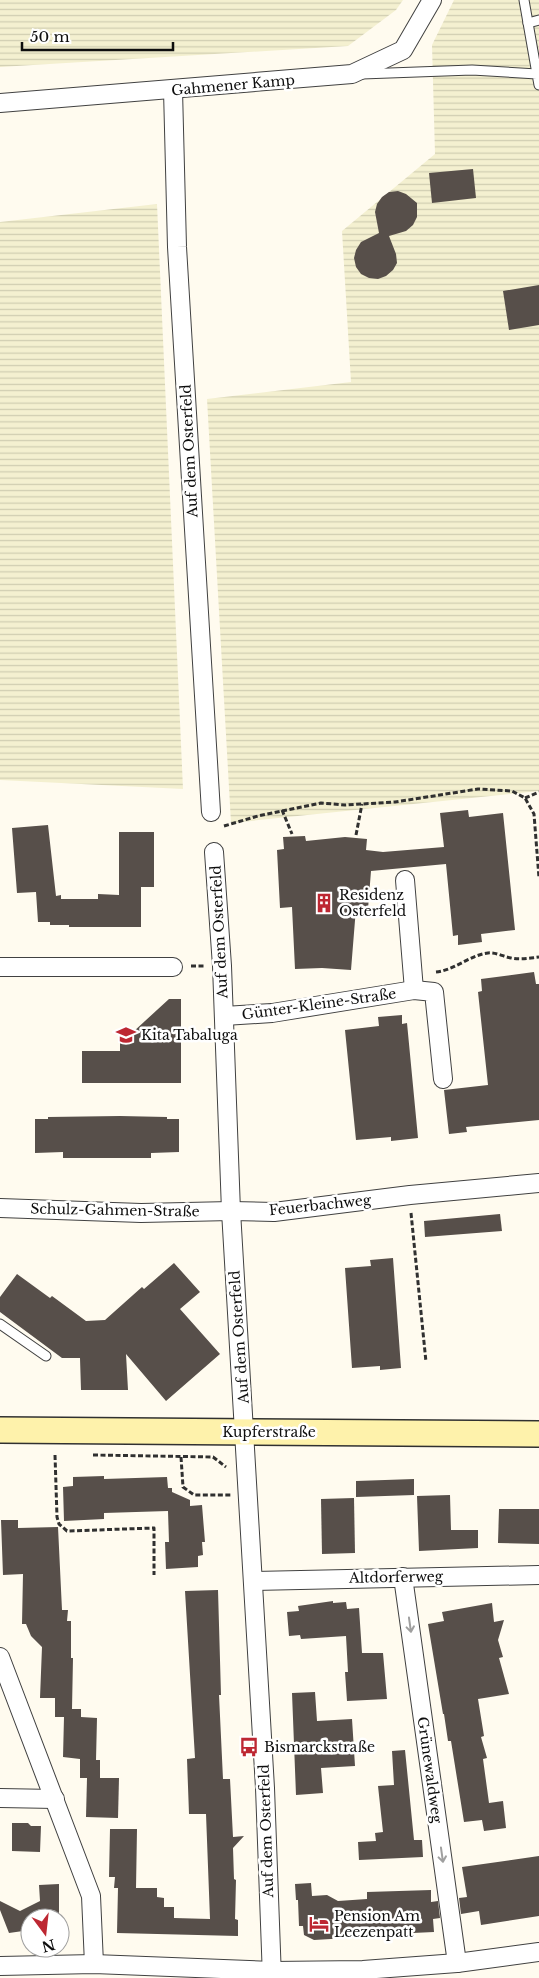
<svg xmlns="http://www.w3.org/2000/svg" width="539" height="1978" font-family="'Libre Baskerville',serif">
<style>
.farmland{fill:url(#farmland-rules)}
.building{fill:#574f4a}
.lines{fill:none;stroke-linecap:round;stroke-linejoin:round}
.lane-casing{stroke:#414141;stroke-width:11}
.street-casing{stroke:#414141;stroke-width:20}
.secondary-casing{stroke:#303030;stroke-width:28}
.path{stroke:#303030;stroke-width:3;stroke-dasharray:5 2.5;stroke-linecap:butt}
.lane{stroke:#fff;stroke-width:9}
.street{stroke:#fff;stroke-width:18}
.secondary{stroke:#fef2ab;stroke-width:25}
.oneway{stroke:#9f9f9f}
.labels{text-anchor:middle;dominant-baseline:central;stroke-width:5;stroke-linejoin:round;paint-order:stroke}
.street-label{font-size:14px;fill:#0e0e0e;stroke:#fff}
.poi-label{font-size:14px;fill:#0e0e0e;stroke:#fff;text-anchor:start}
</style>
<defs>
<pattern id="farmland-rules" width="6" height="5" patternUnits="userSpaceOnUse" patternTransform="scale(1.25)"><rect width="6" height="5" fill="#f4f0d0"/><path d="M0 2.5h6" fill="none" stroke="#d0cdb1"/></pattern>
</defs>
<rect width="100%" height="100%" fill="#fffbef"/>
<!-- farmland -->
<g class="farmland">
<polygon points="0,0 403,0 396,10 348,46 0,67"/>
<polygon points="454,0 539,0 539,791 231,823 207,399 351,382 342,231 435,154 432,45"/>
<polygon points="157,204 183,789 0,780 0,222"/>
</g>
<!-- building -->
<g class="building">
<polygon points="473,169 476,198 432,203 429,173"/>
<polygon points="398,191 406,194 417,203 417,217 413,225 406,231 389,236 396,254 397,263 393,270 386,276 378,279 369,278 361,274 356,267 354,258 356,250 361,242 379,233 375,212 377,204 382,197 389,192"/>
<polygon points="539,285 539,325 509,330 503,291"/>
<polygon points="468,810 469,817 503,813 515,930 481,934 482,942 458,945 458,935 453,936 446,864 371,871 368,909 356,908 351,970 322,968 295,969 292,907 280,908 277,850 284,849 283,837 305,836 306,841 345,837 367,839 366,850 383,852 444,847 440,813"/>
<polygon points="48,825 56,896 61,895 61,899 98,899 98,894 119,895 119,832 154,832 154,887 141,887 141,927 69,927 69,925 50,925 50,922 38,922 36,892 17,893 12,828"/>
<polygon points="534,972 536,984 539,984 539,1120 466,1127 467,1132 449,1134 444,1090 488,1085 478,992 482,991 481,979"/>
<polygon points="169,999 181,999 181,1083 82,1083 82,1051 120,1051 120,1032 133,1032"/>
<polygon points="402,1015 402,1024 407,1023 418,1138 391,1141 391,1137 356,1140 345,1030 379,1026 378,1017"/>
<polygon points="120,1116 167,1117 167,1119 179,1119 179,1152 151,1153 151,1158 63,1158 63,1152 35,1153 35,1119 48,1119 48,1117"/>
<polygon points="500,1214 502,1231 425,1237 424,1221"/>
<polygon points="393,1258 401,1368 380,1370 380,1366 352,1368 345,1268 371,1266 370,1260"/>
<polygon points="174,1263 200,1292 180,1309 220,1354 166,1401 126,1354 128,1390 81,1390 80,1358 62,1358 0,1312 0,1297 17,1274 50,1298 52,1296 86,1321 105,1320 142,1287 144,1289"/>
<polygon points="104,1476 104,1479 167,1477 168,1488 172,1488 172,1492 190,1500 190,1506 202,1505 205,1542 202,1542 203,1555 198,1556 198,1567 166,1569 165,1542 169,1542 168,1511 104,1513 104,1519 64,1521 63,1487 73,1486 73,1477"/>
<polygon points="414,1479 414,1495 356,1497 356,1481"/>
<polygon points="450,1495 451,1530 478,1530 478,1548 419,1551 417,1496"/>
<polygon points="354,1498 355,1553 322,1554 321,1499"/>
<polygon points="499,1509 539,1509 539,1544 498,1543"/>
<polygon points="1,1520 18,1520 18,1528 58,1527 62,1610 68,1610 67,1621 71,1621 71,1658 73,1658 72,1709 81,1709 81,1717 97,1718 96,1760 100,1760 100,1778 80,1778 80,1759 63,1757 64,1717 55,1717 55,1698 40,1698 42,1647 31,1636 26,1624 22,1624 23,1574 3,1575"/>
<polygon points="218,1590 221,1695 219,1695 223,1779 230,1779 233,1837 244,1836 233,1848 234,1879 236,1880 235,1919 238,1920 238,1936 117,1933 118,1888 114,1888 115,1877 109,1877 110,1829 137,1829 136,1888 157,1888 157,1897 164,1898 164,1907 174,1907 174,1918 210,1919 206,1814 189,1814 187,1759 195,1758 185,1591"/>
<polygon points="333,1601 333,1603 346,1602 347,1609 359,1608 362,1653 383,1653 387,1699 347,1701 345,1672 348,1672 346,1636 301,1639 300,1635 289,1636 287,1612 299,1611 298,1606"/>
<polygon points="492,1603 494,1622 504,1620 498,1640 503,1657 499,1658 509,1694 478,1699 484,1736 481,1737 487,1758 483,1759 489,1803 503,1801 506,1828 484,1831 482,1820 464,1822 451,1741 448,1741 444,1714 443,1714 428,1624 444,1621 442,1612"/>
<polygon points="315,1692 317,1721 352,1719 355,1766 321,1768 323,1793 296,1795 292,1693"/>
<polygon points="405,1750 414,1840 422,1840 423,1857 359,1860 358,1842 376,1841 375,1833 383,1832 378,1786 394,1785 392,1751"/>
<polygon points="87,1778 119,1778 118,1818 86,1817"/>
<polygon points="12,1823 28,1823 31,1826 41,1826 40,1852 12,1851"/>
<polygon points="539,1856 539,1916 481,1925 479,1911 461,1914 459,1898 467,1897 462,1867"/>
<polygon points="311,1883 312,1896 327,1895 338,1901 367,1899 367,1892 431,1890 431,1902 438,1901 440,1918 433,1919 434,1932 348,1936 348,1938 314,1940 304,1935 303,1926 299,1926 298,1900 296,1900 295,1884"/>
<polygon points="59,1884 59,1918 30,1918 30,1930 9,1933 0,1910 0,1901 20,1911 40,1901 39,1885"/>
</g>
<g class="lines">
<defs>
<g id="lane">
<polyline points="524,0 537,74"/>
<polyline points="528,23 539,20"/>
<polyline points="362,74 472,70 537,74 539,85"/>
<polyline points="0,1324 46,1356"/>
</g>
<g id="street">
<polyline points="173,90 177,247 211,812"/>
<polyline points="0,103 352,74 403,50 432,0"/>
<polyline points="214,852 222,966 231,1211 265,1788 272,1978"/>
<polyline points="405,880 414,990"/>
<polyline points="0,967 173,967"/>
<polyline points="224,1016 272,1013 414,990 434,992 443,1079"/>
<polyline points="0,1208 141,1213 231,1211 274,1212 410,1195 539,1183"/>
<polyline points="403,1577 457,1963"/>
<polyline points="253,1581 539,1575"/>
<polyline points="0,1657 91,1896 94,1964"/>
<polyline points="0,1798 55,1799"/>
<polyline points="0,1966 94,1964 272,1971 363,1970 457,1963 539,1952"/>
</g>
<polyline id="secondary" points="0,1430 539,1434"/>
</defs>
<!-- lane casing -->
<use href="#lane" class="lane-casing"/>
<!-- street casing -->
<use href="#street" class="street-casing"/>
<!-- secondary casing -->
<use href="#secondary" class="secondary-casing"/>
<!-- path -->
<g class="path">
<polyline points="525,798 539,792"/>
<polyline points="282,810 292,834"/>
<polyline points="224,826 258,816 321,803 345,805 395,802 478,789 512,791 525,798 534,814 539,878"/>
<polyline points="356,835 362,804"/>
<polyline points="191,966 205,966"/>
<path d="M 436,972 C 455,970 470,955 488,953 C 496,952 504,957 511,958 C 521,960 530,958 539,957"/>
<polyline points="411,1213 426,1362"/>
<polyline points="55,1455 57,1517 59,1524 67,1531 154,1528 154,1575"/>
<polyline points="93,1455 213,1457 226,1467"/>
<polyline points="181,1457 183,1487 194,1495 231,1495"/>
</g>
<!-- lane -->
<use href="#lane" class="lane"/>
<!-- street -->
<use href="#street" class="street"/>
<!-- secondary -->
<use href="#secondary" class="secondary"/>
</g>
<!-- one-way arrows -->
<defs><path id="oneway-shaft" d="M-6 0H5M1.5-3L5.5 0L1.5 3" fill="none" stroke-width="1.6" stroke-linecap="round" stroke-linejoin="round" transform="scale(1.25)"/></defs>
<g class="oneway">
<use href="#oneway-shaft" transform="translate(410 1625) rotate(82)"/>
<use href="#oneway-shaft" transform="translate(442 1855) rotate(82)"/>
</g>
<!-- icons -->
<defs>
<symbol id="building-bare" viewBox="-9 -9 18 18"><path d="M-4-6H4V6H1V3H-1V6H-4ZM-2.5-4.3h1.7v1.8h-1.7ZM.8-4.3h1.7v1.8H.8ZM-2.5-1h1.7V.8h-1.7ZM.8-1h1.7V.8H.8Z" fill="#bd2732" stroke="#fff" stroke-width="2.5" paint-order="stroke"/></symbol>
<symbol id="school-bare" viewBox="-9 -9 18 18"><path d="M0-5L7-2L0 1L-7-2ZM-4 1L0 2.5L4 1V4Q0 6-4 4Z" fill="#bd2732" stroke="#fff" stroke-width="2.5" paint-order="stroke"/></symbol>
<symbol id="bus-bare" viewBox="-9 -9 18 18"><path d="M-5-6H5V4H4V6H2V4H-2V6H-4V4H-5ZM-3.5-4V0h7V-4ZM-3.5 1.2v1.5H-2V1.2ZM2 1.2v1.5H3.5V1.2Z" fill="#bd2732" stroke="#fff" stroke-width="2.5" paint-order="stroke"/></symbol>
<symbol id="hotel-bare" viewBox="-9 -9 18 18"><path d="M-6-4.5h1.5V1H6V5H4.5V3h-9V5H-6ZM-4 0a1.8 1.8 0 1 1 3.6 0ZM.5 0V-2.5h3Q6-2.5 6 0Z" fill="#bd2732" stroke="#fff" stroke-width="2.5" paint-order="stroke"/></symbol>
</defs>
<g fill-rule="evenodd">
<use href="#building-bare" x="310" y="889" width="28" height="28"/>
<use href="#school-bare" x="112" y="1021" width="28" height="28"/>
<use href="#bus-bare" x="235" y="1733" width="28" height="28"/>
<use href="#hotel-bare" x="305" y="1910" width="28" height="28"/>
</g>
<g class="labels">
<!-- street labels -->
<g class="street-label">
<text transform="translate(233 85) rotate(-5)">Gahmener Kamp</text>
<text transform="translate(189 451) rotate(-93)">Auf dem Osterfeld</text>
<text transform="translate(219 932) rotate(-93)">Auf dem Osterfeld</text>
<text transform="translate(319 1004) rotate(-8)">Günter-Kleine-Straße</text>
<text transform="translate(320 1205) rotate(-6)">Feuerbachweg</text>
<text transform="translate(115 1210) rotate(1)">Schulz-Gahmen-Straße</text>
<text transform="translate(239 1337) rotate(-94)">Auf dem Osterfeld</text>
<text x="269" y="1432">Kupferstraße</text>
<text transform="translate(396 1577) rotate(-1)">Altdorferweg</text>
<text transform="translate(430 1770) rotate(82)">Grünewaldweg</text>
<text transform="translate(266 1831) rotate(-92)">Auf dem Osterfeld</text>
</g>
<!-- poi labels -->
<g class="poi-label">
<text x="339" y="895">Residenz<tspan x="339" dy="16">Osterfeld</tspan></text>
<text x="141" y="1035">Kita Tabaluga</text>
<text x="264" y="1747">Bismarckstraße</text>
<text x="334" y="1916">Pension Am<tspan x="334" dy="16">Leezenpatt</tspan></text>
</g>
</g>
<!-- north arrow -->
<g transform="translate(45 1933) rotate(165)"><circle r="24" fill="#ffffff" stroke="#9f9f9f"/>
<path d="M0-4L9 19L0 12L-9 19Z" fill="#bd2732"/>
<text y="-8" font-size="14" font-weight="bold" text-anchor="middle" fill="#0e0e0e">N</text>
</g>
<!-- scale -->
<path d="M22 42v8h151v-8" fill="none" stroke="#0e0e0e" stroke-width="2.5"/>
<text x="30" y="42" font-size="15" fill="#0e0e0e" stroke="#ffffff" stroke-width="4" paint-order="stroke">50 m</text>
</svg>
